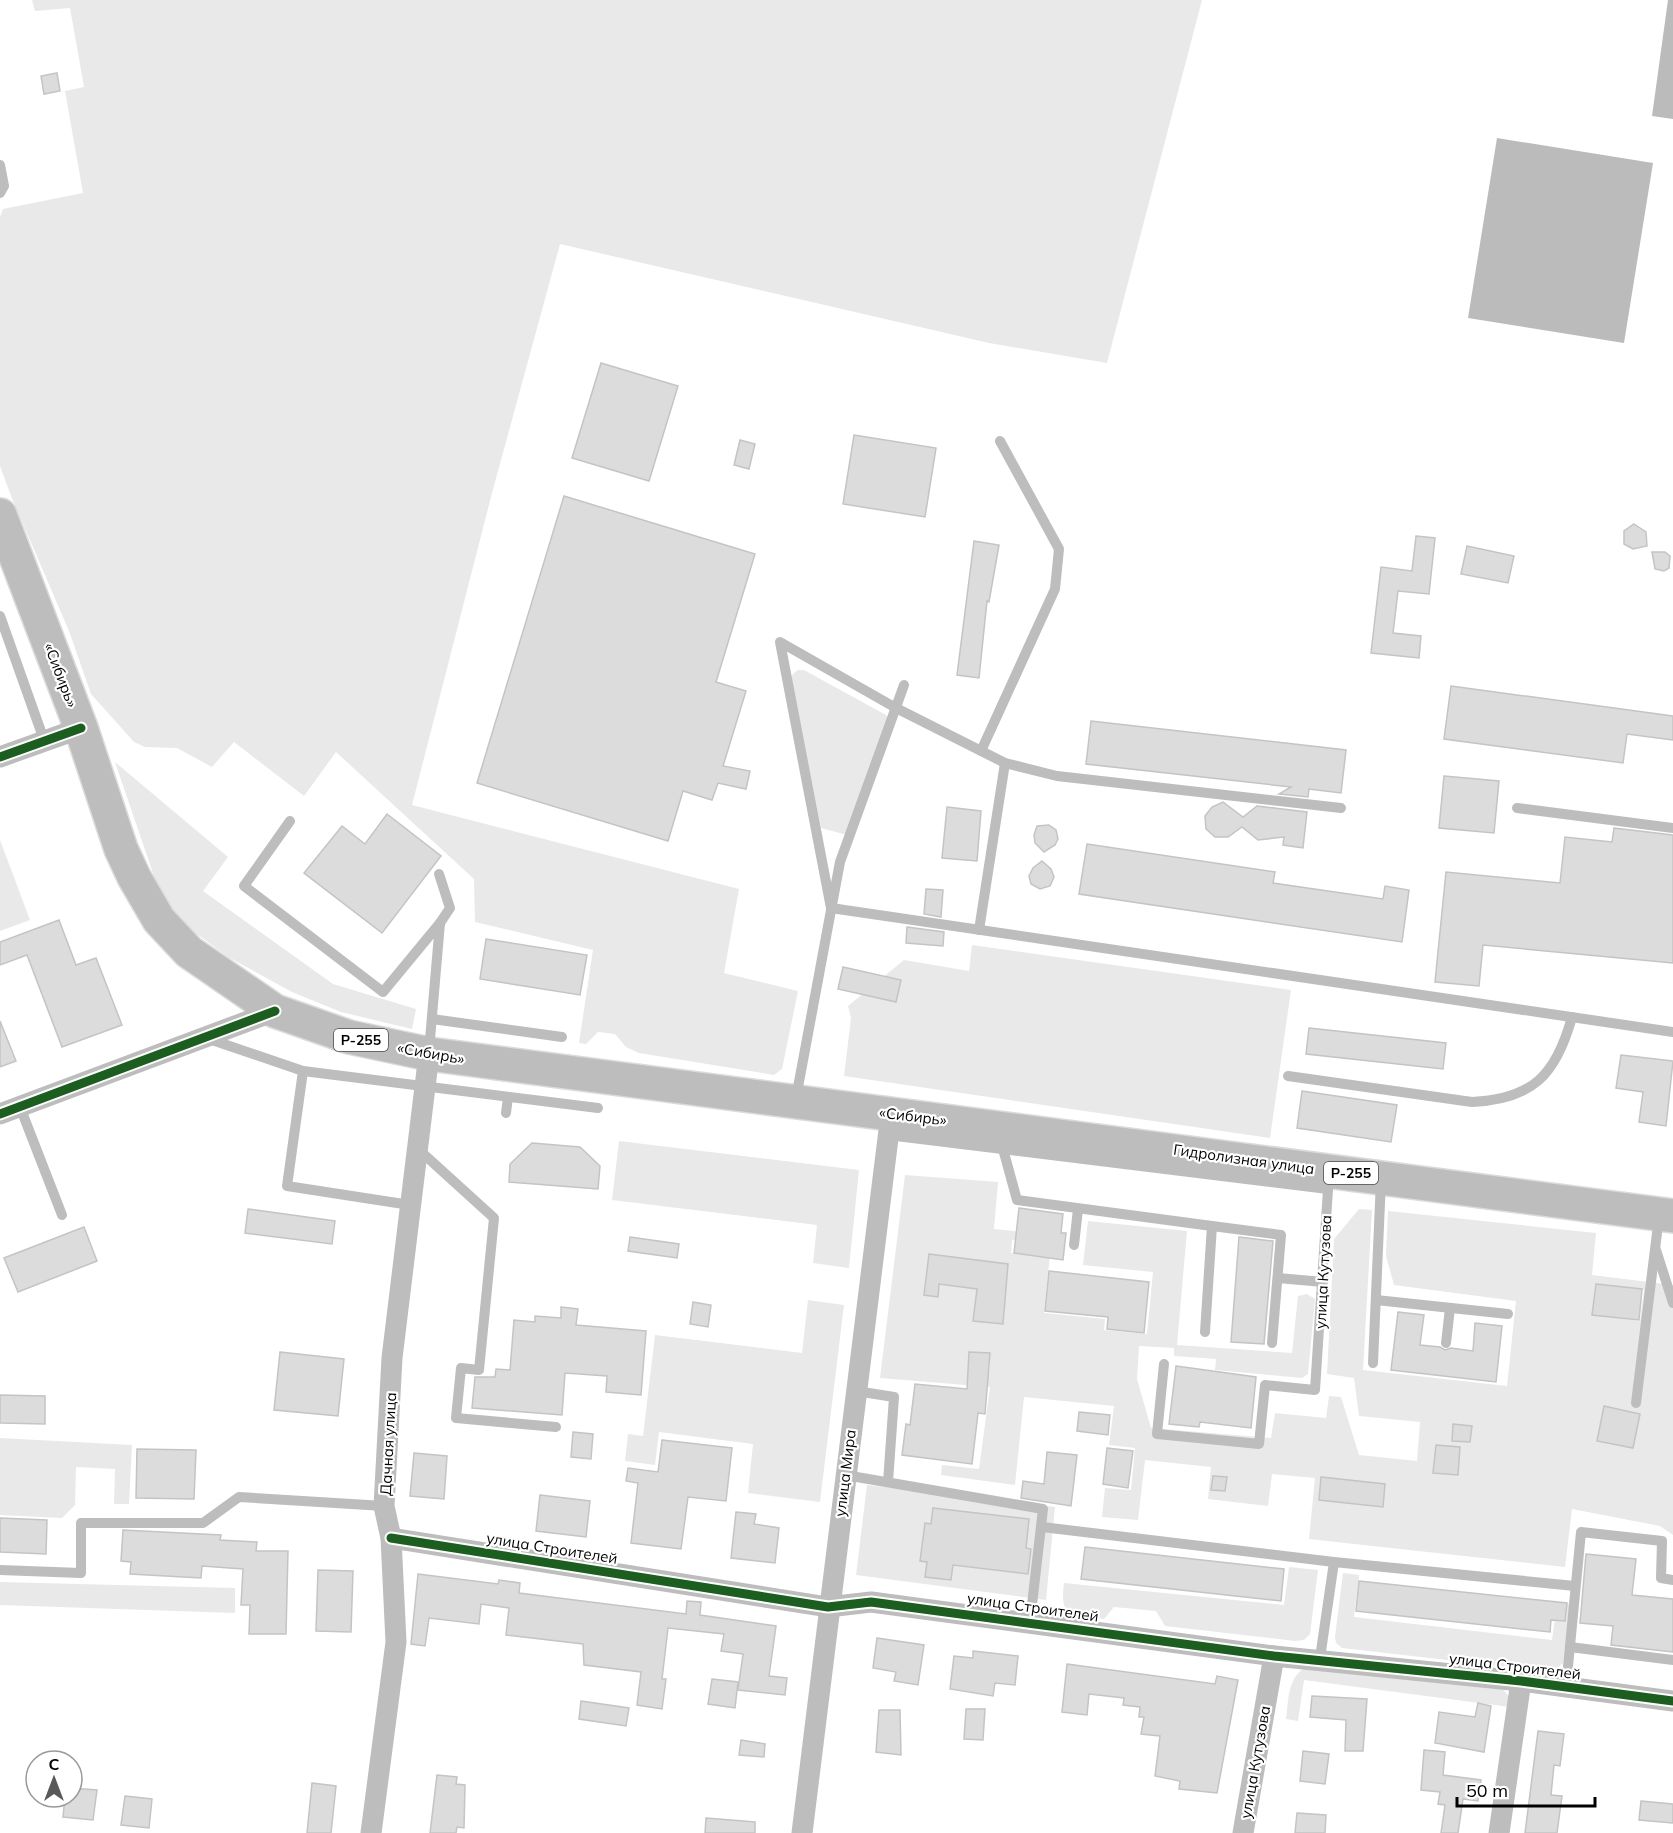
<svg xmlns="http://www.w3.org/2000/svg" width="1673" height="1833" font-family="Mulish,sans-serif">
<style>
.green{fill:#e9e9e9;fill-rule:evenodd}
.water{fill:#bbb}
.building{fill:#dcdcdc;stroke:#c4c4c4;stroke-width:1.5}
.lines{fill:none;stroke-linecap:round;stroke-linejoin:round}
.highway-casing{stroke:#dbdbdb;stroke-width:36}
.lane{stroke:#bdbdbd;stroke-width:10}
.street{stroke:#bdbdbd;stroke-width:21}
.highway{stroke:#bdbdbd;stroke-width:33}
.cycleway-casing{stroke:#fff;stroke-width:13}
.cycleway{stroke:#1b5e20;stroke-width:9}
.labels{text-anchor:middle;dominant-baseline:central;stroke-width:4.5;stroke-linejoin:round;paint-order:stroke}
.shield{fill:#fff;stroke:#4c4c4c;stroke-width:1.5}
.shield-label{font-size:14px;font-weight:bold;fill:#000}
.street-label{font-size:15px;fill:#000;stroke:#fff}
</style>
<rect width="100%" height="100%" fill="#fff"/>
<!-- green -->
<g class="green">
<polygon points="32,0 1202,0 1107,363 989,343 560,244 492,493 412,805 739,889 724,973 798,991 782,1069 774,1075 639,1053 626,1047 615,1034 598,1032 586,1044 579,1043 593,950 475,922 474,879 336,752 304,796 234,742 212,767 177,748 145,747 134,742 91,694 69,631 11,496 0,466 0,217 3,209 83,193 65,91 84,87 70,8 35,11"/>
<polygon points="798,670 804,670 886,715 890,722 847,835 821,828 791,678 793,674"/>
<polygon points="115,762 228,857 203,891 333,984 416,1009 412,1029 341,1012 292,992 228,957 190,929 175,913 158,888"/>
<polygon points="0,840 30,920 0,931"/>
<polygon points="972,945 1291,990 1270,1138 844,1076 851,1018 848,1006 904,960 969,971"/>
<polygon points="619,1141 859,1170 849,1268 813,1263 817,1225 612,1200"/>
<path d="M 905,1175 L 998,1182 L 994,1229 L 1052,1235 L 1044,1313 L 1105,1319 L 1104,1330 L 1147,1334 L 1153,1272 L 1083,1265 L 1088,1221 L 1187,1231 L 1177,1345 L 1292,1353 L 1298,1296 L 1307,1294 L 1315,1299 L 1308,1374 L 1302,1378 L 1215,1370 L 1216,1359 L 1174,1356 L 1174,1348 L 1139,1346 L 1137,1379 L 1151,1428 L 1271,1438 L 1275,1413 L 1326,1418 L 1329,1396 L 1341,1397 L 1359,1455 L 1417,1461 L 1420,1422 L 1359,1416 L 1354,1378 L 1327,1374 L 1334,1239 L 1359,1209 L 1372,1210 L 1363,1370 L 1507,1386 L 1516,1301 L 1394,1285 L 1386,1256 L 1388,1211 L 1596,1233 L 1592,1275 L 1673,1285 L 1673,1535 L 1660,1526 L 1572,1509 L 1565,1567 L 1309,1539 L 1315,1478 L 1272,1474 L 1268,1506 L 1208,1499 L 1211,1467 L 1145,1460 L 1138,1520 L 1102,1517 L 1105,1488 L 1131,1490 L 1135,1448 L 1109,1445 L 1114,1406 L 1024,1397 L 1015,1485 L 941,1475 L 942,1465 L 979,1469 L 990,1387 L 880,1378 ZM 1012,1240 L 1039,1243 L 1038,1256 L 1011,1253 ZM 929,1255 L 1008,1264 L 1005,1292 L 939,1284 L 937,1297 L 924,1295 ZM 1596,1284 L 1644,1290 L 1640,1321 L 1592,1315 ZM 975,1307 L 1005,1310 L 1003,1324 L 973,1321 ZM 969,1352 L 990,1353 L 990,1369 L 968,1368 ZM 1604,1407 L 1640,1414 L 1633,1448 L 1597,1441 ZM 1454,1424 L 1472,1426 L 1470,1442 L 1452,1440 ZM 1436,1445 L 1451,1446 L 1450,1455 L 1459,1456 L 1458,1475 L 1434,1473 ZM 1213,1476 L 1227,1478 L 1225,1491 L 1211,1490 ZM 1321,1477 L 1385,1484 L 1383,1507 L 1319,1500 Z"/>
<polygon points="808,1300 844,1305 820,1502 748,1493 753,1444 659,1432 655,1465 625,1461 628,1434 643,1436 655,1335 802,1353"/>
<polygon points="0,1438 132,1445 129,1504 114,1504 115,1469 76,1467 75,1505 62,1518 0,1515"/>
<polygon points="867,1485 1055,1507 1046,1600 856,1575"/>
<path d="M 1289,1567 L 1318,1570 L 1310,1634 L 1304,1640 L 1295,1641 L 1165,1626 L 1156,1611 L 1114,1607 L 1104,1619 C 1073,1615 1059,1620 1064,1583 L 1284,1605 Z"/>
<polygon points="1343,1573 1359,1575 1354,1617 1552,1640 1557,1603 1570,1604 1563,1663 1553,1672 1342,1648 1336,1643 1335,1637"/>
<polygon points="0,1582 235,1588 235,1613 0,1605"/>
<path d="M 1309,1666 L 1503,1689 L 1509,1697 L 1510,1707 L 1304,1680 L 1298,1721 L 1286,1719 C 1289,1699 1287,1675 1309,1666 Z"/>
</g>
<!-- water -->
<g class="water">
<polygon points="1668,0 1673,0 1673,119 1652,116"/>
<polygon points="1497,138 1653,163 1624,343 1468,318"/>
</g>
<!-- building -->
<g class="building">
<polygon points="57,73 60,91 44,94 41,76"/>
<polygon points="601,363 678,386 649,481 572,458"/>
<polygon points="854,435 936,448 925,517 843,504"/>
<polygon points="740,440 755,444 749,469 734,465"/>
<polygon points="564,496 755,554 716,682 746,691 723,766 750,771 746,789 718,783 712,800 683,791 668,841 477,783"/>
<polygon points="1634,524 1646,532 1647,546 1633,549 1624,544 1624,531"/>
<polygon points="1416,536 1435,538 1429,594 1398,591 1393,633 1421,636 1419,658 1371,653 1381,567 1412,571"/>
<polygon points="974,541 999,545 989,602 987,601 979,678 957,675"/>
<polygon points="1467,546 1514,556 1508,583 1461,574"/>
<polygon points="1652,552 1665,552 1670,556 1669,568 1664,571 1655,569"/>
<polygon points="1451,686 1673,716 1673,740 1627,734 1623,763 1444,739"/>
<polygon points="1091,721 1346,750 1341,793 1309,789 1308,797 1279,794 1291,787 1086,764"/>
<polygon points="1444,776 1499,781 1494,833 1439,828"/>
<polygon points="1223,802 1243,817 1257,806 1307,812 1303,848 1283,845 1284,837 1258,840 1242,827 1228,837 1215,837 1206,829 1205,816 1212,807"/>
<polygon points="947,807 981,811 977,861 942,858"/>
<polygon points="387,814 441,856 382,933 304,873 342,826 365,844"/>
<polygon points="1049,825 1056,830 1058,839 1055,845 1044,852 1035,843 1034,835 1037,826"/>
<polygon points="1614,828 1673,835 1673,963 1483,945 1479,986 1435,982 1446,872 1560,883 1565,837 1612,842"/>
<polygon points="1087,844 1275,872 1273,883 1383,899 1385,886 1409,890 1402,942 1079,894"/>
<polygon points="1042,861 1051,869 1054,877 1050,886 1040,889 1031,884 1029,876 1033,868"/>
<polygon points="926,889 943,890 941,917 924,914"/>
<polygon points="59,920 76,965 96,958 122,1025 62,1047 27,955 0,965 0,942"/>
<polygon points="907,927 944,932 943,946 906,943"/>
<polygon points="486,939 587,955 580,995 480,979"/>
<polygon points="843,967 901,980 896,1002 838,989"/>
<polygon points="0,1021 16,1061 0,1067"/>
<polygon points="1309,1028 1446,1043 1443,1069 1306,1054"/>
<polygon points="1621,1055 1673,1061 1666,1126 1639,1122 1643,1092 1616,1088"/>
<polygon points="1302,1091 1397,1105 1391,1142 1297,1128"/>
<polygon points="532,1143 580,1147 600,1166 598,1189 509,1182 510,1164"/>
<polygon points="1019,1208 1063,1214 1061,1233 1066,1233 1063,1260 1014,1253"/>
<polygon points="248,1209 335,1221 332,1244 245,1233"/>
<polygon points="84,1227 97,1261 18,1292 4,1258"/>
<polygon points="630,1237 679,1244 677,1258 628,1251"/>
<polygon points="1239,1237 1273,1241 1264,1344 1231,1342"/>
<polygon points="929,1254 1008,1264 1003,1324 973,1321 977,1289 939,1284 938,1297 924,1295"/>
<polygon points="1049,1271 1149,1282 1144,1333 1107,1329 1108,1317 1045,1311"/>
<polygon points="1596,1284 1642,1289 1639,1320 1592,1315"/>
<polygon points="693,1302 711,1305 708,1327 690,1324"/>
<polygon points="561,1307 578,1309 576,1325 646,1331 641,1395 606,1392 607,1376 565,1373 562,1415 472,1408 475,1377 495,1377 496,1369 510,1370 514,1320 535,1322 535,1316 561,1318"/>
<polygon points="1398,1312 1424,1315 1420,1345 1440,1347 1445,1350 1451,1348 1473,1351 1475,1323 1502,1326 1496,1382 1391,1370"/>
<polygon points="280,1352 344,1359 338,1416 274,1410"/>
<polygon points="969,1352 990,1353 985,1414 978,1413 972,1464 902,1455 906,1424 910,1425 915,1384 967,1389"/>
<polygon points="1176,1366 1256,1377 1251,1428 1200,1422 1199,1427 1169,1424"/>
<polygon points="0,1395 45,1396 45,1424 0,1423"/>
<polygon points="1604,1406 1640,1414 1633,1448 1597,1441"/>
<polygon points="1079,1412 1110,1415 1108,1435 1077,1431"/>
<polygon points="1453,1424 1472,1426 1470,1442 1452,1441"/>
<polygon points="573,1432 593,1434 591,1459 571,1457"/>
<polygon points="662,1440 732,1448 726,1501 688,1497 681,1549 631,1543 638,1483 626,1481 628,1468 658,1472"/>
<polygon points="1436,1445 1460,1447 1458,1475 1433,1473"/>
<polygon points="1107,1448 1133,1451 1128,1488 1103,1484"/>
<polygon points="137,1449 196,1450 194,1499 136,1498"/>
<polygon points="1047,1452 1077,1455 1071,1506 1021,1498 1023,1481 1044,1484"/>
<polygon points="414,1453 447,1456 444,1499 410,1496"/>
<polygon points="1213,1476 1227,1477 1225,1491 1211,1490"/>
<polygon points="1321,1477 1385,1484 1383,1507 1319,1500"/>
<polygon points="540,1495 590,1501 586,1537 536,1531"/>
<polygon points="933,1508 1029,1519 1026,1548 1031,1549 1028,1574 953,1565 951,1580 925,1577 927,1562 920,1561 925,1523 931,1524"/>
<polygon points="736,1512 756,1514 754,1524 779,1528 775,1563 731,1558"/>
<polygon points="0,1518 47,1520 46,1554 0,1552"/>
<polygon points="123,1530 221,1535 220,1540 257,1542 256,1551 288,1551 286,1634 249,1634 250,1605 241,1605 243,1569 202,1566 201,1578 130,1574 131,1562 121,1561"/>
<polygon points="1085,1547 1284,1569 1281,1601 1081,1579"/>
<polygon points="1586,1554 1636,1559 1632,1595 1673,1599 1673,1652 1611,1645 1613,1626 1580,1623"/>
<polygon points="318,1570 353,1571 351,1632 316,1631"/>
<polygon points="418,1574 498,1584 499,1580 520,1583 519,1593 686,1614 687,1601 701,1602 700,1615 776,1626 769,1676 787,1678 785,1695 738,1690 743,1654 721,1651 724,1634 668,1628 662,1679 666,1679 662,1709 637,1705 641,1672 584,1665 583,1644 506,1635 509,1608 481,1604 479,1624 429,1618 425,1646 411,1644"/>
<polygon points="1359,1581 1567,1603 1565,1621 1551,1620 1550,1632 1356,1611"/>
<polygon points="877,1638 924,1645 918,1685 894,1681 896,1672 873,1668"/>
<polygon points="973,1651 1018,1656 1015,1685 995,1683 993,1696 950,1689 954,1656 973,1658"/>
<polygon points="1067,1664 1215,1684 1217,1676 1238,1680 1217,1793 1179,1789 1180,1781 1155,1776 1160,1736 1141,1734 1144,1717 1139,1717 1140,1707 1123,1705 1124,1698 1089,1694 1087,1715 1062,1712"/>
<polygon points="712,1679 738,1682 735,1708 708,1704"/>
<polygon points="1312,1696 1367,1699 1363,1751 1345,1751 1346,1720 1310,1717"/>
<polygon points="581,1701 629,1708 626,1726 579,1719"/>
<polygon points="1478,1703 1491,1706 1484,1752 1435,1743 1439,1712 1475,1717"/>
<polygon points="966,1709 985,1709 983,1740 964,1739"/>
<polygon points="879,1710 900,1710 901,1755 876,1752"/>
<polygon points="1538,1731 1564,1734 1560,1766 1554,1765 1551,1795 1562,1796 1557,1833 1525,1833"/>
<polygon points="741,1740 765,1744 764,1757 739,1755"/>
<polygon points="1424,1750 1445,1752 1443,1775 1481,1780 1478,1801 1463,1799 1458,1833 1441,1833 1445,1805 1438,1804 1440,1792 1421,1790"/>
<polygon points="1303,1751 1329,1754 1325,1784 1300,1781"/>
<polygon points="437,1775 457,1777 456,1784 465,1785 464,1828 457,1827 456,1833 430,1833"/>
<polygon points="312,1783 336,1786 331,1833 307,1833"/>
<polygon points="72,1788 97,1790 93,1820 63,1817 65,1797 72,1797"/>
<polygon points="125,1796 152,1799 149,1828 121,1825"/>
<polygon points="1641,1801 1673,1804 1673,1823 1639,1820"/>
<polygon points="1297,1813 1326,1815 1325,1833 1295,1833"/>
<polygon points="706,1818 755,1822 755,1833 705,1833"/>
</g>
<g class="lines">
<defs>
<polyline id="highway" points="0,515 81,728 121,849 134,877 159,920 189,952 275,1011 349,1037 429,1054 1673,1216"/>
</defs>
<!-- highway casing -->
<use href="#highway" class="highway-casing"/>
<!-- lane -->
<g class="lane">
<polyline points="0,165 4,186 0,193"/>
<polyline points="0,616 44,740"/>
<polyline points="981,751 1055,589 1059,549 1000,441"/>
<polyline points="1341,808 1057,776 1005,763 896,708 780,642 831,908 1673,1032"/>
<polyline points="1517,808 1673,828"/>
<polyline points="290,821 244,886 383,992 440,923 429,1051"/>
<polyline points="439,874 450,908 440,923"/>
<polyline points="979,930 1005,763"/>
<polyline points="432,1019 562,1037"/>
<polyline points="206,1038 303,1071 287,1186 410,1205"/>
<polyline points="303,1071 598,1108"/>
<path d="M 1288,1076 L 1472,1102 C 1533,1099 1556,1075 1572,1017"/>
<polyline points="796,1098 840,862 904,685"/>
<polyline points="20,1107 62,1215"/>
<polyline points="506,1113 508,1097"/>
<polyline points="888,1135 1328,1189"/>
<polyline points="418,1149 494,1218 479,1370 461,1368 456,1418 556,1427"/>
<polyline points="1003,1149 1017,1200 1212,1226 1205,1332"/>
<polyline points="1212,1226 1281,1235 1272,1343"/>
<polyline points="1074,1245 1078,1209"/>
<polyline points="1656,1250 1673,1303"/>
<polyline points="1278,1278 1323,1282"/>
<polyline points="1376,1300 1508,1314"/>
<polyline points="1446,1343 1450,1308"/>
<polyline points="1373,1363 1381,1180"/>
<polyline points="1164,1364 1157,1434 1259,1444 1265,1385 1315,1390 1329,1174"/>
<polyline points="856,1391 894,1397 888,1482"/>
<polyline points="1636,1403 1659,1217"/>
<polyline points="845,1475 1043,1509 1030,1622"/>
<polyline points="1042,1527 1334,1562 1575,1586"/>
<polyline points="0,1570 81,1573 81,1523 203,1523 239,1497 384,1506"/>
<polyline points="1570,1647 1673,1660"/>
<polyline points="1320,1658 1334,1562"/>
<polyline points="1566,1687 1581,1532 1662,1541 1661,1578 1673,1580"/>
</g>
<!-- street -->
<g class="street">
<polyline points="0,757 81,728"/>
<polyline points="0,1114 275,1011"/>
<polyline points="391,1538 828,1607 871,1602 1274,1656 1521,1681 1673,1701"/>
<polyline points="371,1833 396,1642 391,1538 384,1506 392,1358 429,1054"/>
<polyline points="802,1833 891,1114"/>
<polyline points="1243,1833 1274,1656"/>
<polyline points="1499,1833 1521,1681"/>
</g>
<!-- highway -->
<use href="#highway" class="highway"/>
<defs>
<g id="cycleway">
<polyline points="0,757 81,728"/>
<polyline points="0,1114 275,1011"/>
<polyline points="391,1538 828,1607 871,1602 1274,1656 1521,1681 1673,1701"/>
</g>
</defs>
<!-- cycleway casing -->
<use href="#cycleway" class="cycleway-casing"/>
<!-- cycleway -->
<use href="#cycleway" class="cycleway"/>
</g>
<g class="labels">
<!-- shield labels -->
<g class="shield">
<rect x="334" y="1029" width="54" height="22" rx="4.5"/>
<rect x="1324" y="1162" width="54" height="22" rx="4.5"/>
</g>
<g class="shield-label">
<text x="361" y="1040">Р-255</text>
<text x="1351" y="1173">Р-255</text>
</g>
<!-- street labels -->
<g class="street-label">
<text transform="translate(61 675) rotate(69)">«Сибирь»</text>
<text transform="translate(431 1053) rotate(10)">«Сибирь»</text>
<text transform="translate(913 1116) rotate(7)">«Сибирь»</text>
<text transform="translate(1244 1159) rotate(8)">Гидролизная улица</text>
<text transform="translate(1323 1272) rotate(-87)">улица Кутузова</text>
<text transform="translate(388 1444) rotate(-87)">Дачная улица</text>
<text transform="translate(845 1473) rotate(-83)">улица Мира</text>
<text transform="translate(552 1548) rotate(9)">улица Строителей</text>
<text transform="translate(1033 1607) rotate(8)">улица Строителей</text>
<text transform="translate(1515 1666) rotate(7)">улица Строителей</text>
<text transform="translate(1255 1762) rotate(-80)">улица Кутузова</text>
</g>
</g>
<!-- north arrow -->
<g transform="translate(54 1779)"><circle r="28" fill="#ffffff" stroke="#999999" stroke-width="1.5"/>
<path d="M0-4.5L10 22L0 15L-10 22Z" fill="#595959"/>
<text y="-9" font-size="16" font-weight="bold" text-anchor="middle" fill="#000000">С</text>
</g>
<!-- scale -->
<path d="M1457 1797v9h138v-9" fill="none" stroke="#000000" stroke-width="3"/>
<text x="1466" y="1797" font-size="18" fill="#000000" stroke="#ffffff" stroke-width="4.5" paint-order="stroke">50 m</text>
</svg>
